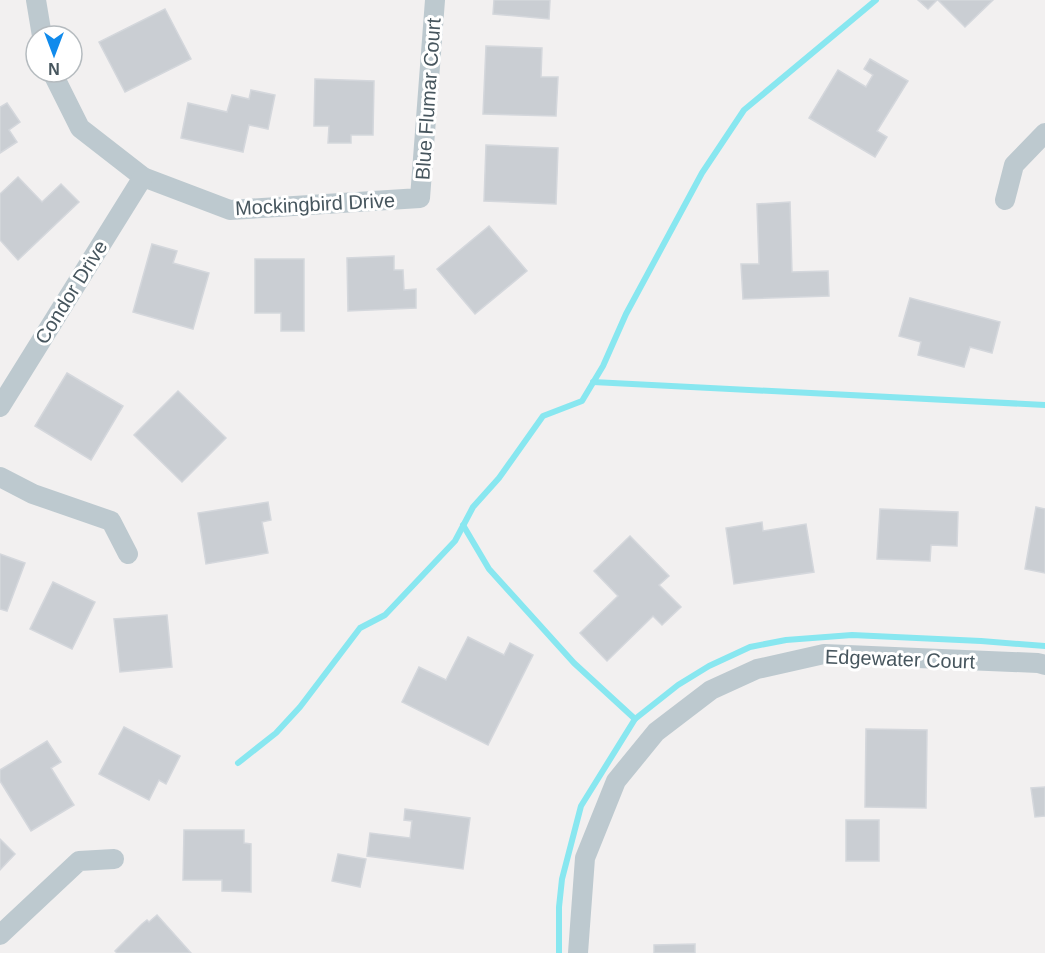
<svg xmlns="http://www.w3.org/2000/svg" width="1045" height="953" font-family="Helvetica,sans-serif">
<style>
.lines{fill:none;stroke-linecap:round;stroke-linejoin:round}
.stream{stroke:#88e7f0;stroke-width:6}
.building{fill:#caced3;stroke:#d4d7dc;stroke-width:1.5}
.street{stroke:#bdc9cf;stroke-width:20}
.labels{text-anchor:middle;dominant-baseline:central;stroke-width:6;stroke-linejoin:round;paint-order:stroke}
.street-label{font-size:20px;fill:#47565e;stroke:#fff}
</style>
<rect width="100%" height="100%" fill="#f2f0f0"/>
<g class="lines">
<!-- stream -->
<g class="stream">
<polyline points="593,382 1045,405"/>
<polyline points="463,525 489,569 574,663 635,719"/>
<polyline points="238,763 276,733 300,707 360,628 385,615 455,541 473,507 499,478 543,416 582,401 603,366 626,314 702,173 744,110 876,0"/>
<polyline points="559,953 559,907 562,879 581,806 635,719 678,685 709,666 750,647 786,640 852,635 981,641 1045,646"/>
</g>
</g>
<!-- building -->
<g class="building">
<polygon points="494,0 550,0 549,19 493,14"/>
<polygon points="918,0 937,0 928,9"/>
<polygon points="938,0 993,0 965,27"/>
<polygon points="165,9 191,59 125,92 99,42"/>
<polygon points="486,46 542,48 541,77 558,77 556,116 483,114"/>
<polygon points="870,59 908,81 877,131 887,137 875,157 809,118 838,70 866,87 873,75 864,69"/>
<polygon points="315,79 374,81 373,135 351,135 351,143 328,143 329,126 314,126"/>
<polygon points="251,90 275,95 268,129 249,125 243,152 181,138 188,103 227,112 232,95 249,99"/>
<polygon points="7,103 20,122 9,130 17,142 0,153 0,107"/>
<polygon points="486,145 558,148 556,204 484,201"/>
<polygon points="18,177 42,202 61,184 79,202 18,260 0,240 0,194"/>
<polygon points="790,202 792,272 828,271 829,296 743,299 741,264 759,264 757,204"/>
<polygon points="489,226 527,271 475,314 437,269"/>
<polygon points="152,244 177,251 173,263 209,273 193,329 133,312"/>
<polygon points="394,256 394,270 403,270 404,290 416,289 416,308 348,311 347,258"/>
<polygon points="255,259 304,259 304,331 281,331 281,313 255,313"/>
<polygon points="910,298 1000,322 992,353 970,347 964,367 918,355 921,342 899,336"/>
<polygon points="67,373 123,406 91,460 35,426"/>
<polygon points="178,391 226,438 182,482 134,435"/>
<polygon points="268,502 271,520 262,522 268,553 206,564 198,513"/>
<polygon points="1036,507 1045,509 1045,573 1025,569"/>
<polygon points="880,509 958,512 957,546 931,545 930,561 877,559"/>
<polygon points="762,522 763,531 806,524 814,572 734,584 726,528"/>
<polygon points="630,536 669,576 659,585 681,607 662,625 653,616 607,661 580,633 618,596 594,571"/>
<polygon points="0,554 25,563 7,611 0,609"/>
<polygon points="53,582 95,602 72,649 30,629"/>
<polygon points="167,615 172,667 120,672 114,619"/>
<polygon points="468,637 504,655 510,643 533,655 488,745 402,702 419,667 446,680"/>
<polygon points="124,727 180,756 166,784 159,780 149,800 99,774"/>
<polygon points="866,729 927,730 926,808 865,807"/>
<polygon points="47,741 61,762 51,768 74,805 31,831 0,781 0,770"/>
<polygon points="1045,787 1045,816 1035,817 1031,788"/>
<polygon points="405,809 470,818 463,869 367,856 370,833 410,838 412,821 404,820"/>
<rect x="846" y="820" width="33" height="41"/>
<polygon points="184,830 244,830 244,843 251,844 251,892 222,891 222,880 183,880"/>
<polygon points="0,839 15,854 0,870"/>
<polygon points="338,854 366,859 360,887 332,881"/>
<polygon points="157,915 191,953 117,953 115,951 142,924 147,920 149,922"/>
<polygon points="695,944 695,953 654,953 654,945"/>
</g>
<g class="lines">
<!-- street -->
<g class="street">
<polyline points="36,0 42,36"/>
<polyline points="52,72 80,128 143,177 230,210 420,198 435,0"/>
<polyline points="1005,200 1014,165 1045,133"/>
<polyline points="0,407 143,177"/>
<polyline points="0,477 33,494 111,521 128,554"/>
<polyline points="0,935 79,861 114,859"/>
<polyline points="578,953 585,858 616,781 656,732 711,690 757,669 824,654 1038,663 1045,665"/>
</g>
</g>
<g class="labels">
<!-- street labels -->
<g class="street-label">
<text transform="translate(428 99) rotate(-86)">Blue Flumar Court</text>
<text transform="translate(315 204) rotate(-3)">Mockingbird Drive</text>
<text transform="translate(71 292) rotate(-58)">Condor Drive</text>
<text transform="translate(900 659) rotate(2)">Edgewater Court</text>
</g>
</g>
<!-- north arrow -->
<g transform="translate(54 54) rotate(180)"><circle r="28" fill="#ffffff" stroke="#b5bbbf" stroke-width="1.5"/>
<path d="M0-4.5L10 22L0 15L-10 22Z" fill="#118bec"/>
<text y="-9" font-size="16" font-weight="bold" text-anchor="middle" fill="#47565e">N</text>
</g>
</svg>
